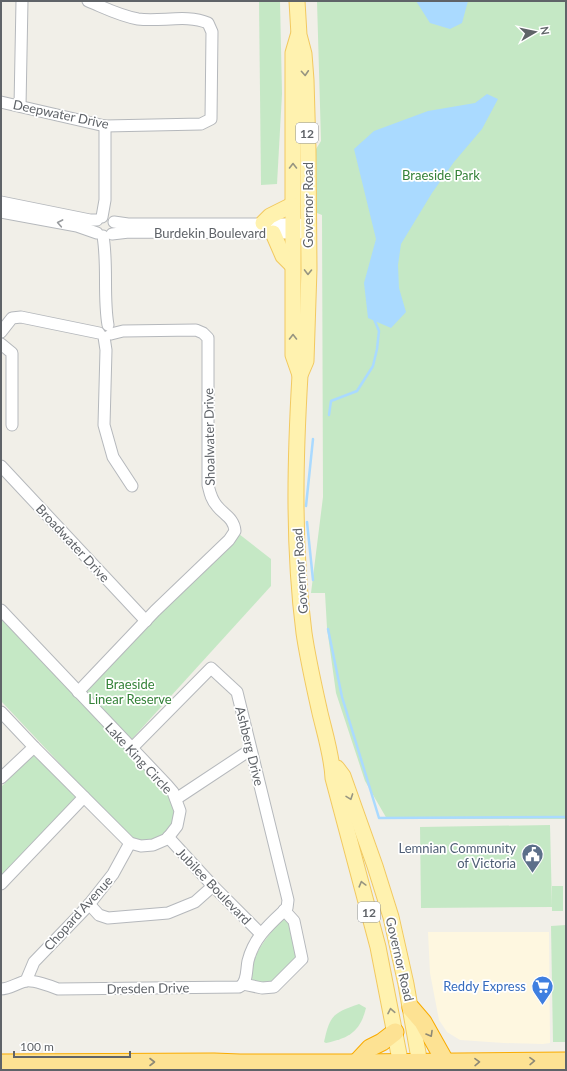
<svg xmlns="http://www.w3.org/2000/svg" width="567" height="1071" font-family="Lato,sans-serif">
<style>
.commercial{fill:#fef7e0}
.green{fill:#c5e8c5}
.water{fill:#aadaff}
.lines{fill:none;stroke-linecap:round;stroke-linejoin:round}
.stream{stroke:#aadaff;stroke-width:2.5}
.minor-casing{stroke:#b5b8bc;stroke-width:13}
.major-casing{stroke:#f2c960;stroke-width:17}
.highway-casing{stroke:#f9ab00;stroke-width:19}
.minor{stroke:#fff;stroke-width:11}
.major{stroke:#fff2af;stroke-width:15}
.highway{stroke:#fde293;stroke-width:17}
.oneway{stroke:#979581}
.oneway2{stroke:#979a9d}
.oneway3{stroke:#8e8975}
.labels{text-anchor:middle;dominant-baseline:central;stroke-width:3.5;stroke-linejoin:round;paint-order:stroke}
.shield{fill:#fff;stroke:#8f9295;stroke-width:1}
.shield-label{font-size:12px;font-weight:bold;fill:#5f6368}
.street-label{font-size:13px;fill:#5f6368;stroke:#fff}
.park-label{font-size:13px;fill:#348238;stroke:#fff}
.service-label{font-size:13px;fill:#4e5e75;stroke:#fff;text-anchor:end}
.shop-label{font-size:13px;fill:#366cbe;stroke:#fff;text-anchor:end}
</style>
<rect width="100%" height="100%" fill="#f1efe8"/>
<!-- commercial -->
<polygon class="commercial" points="428,932 549,932 550,1043 543,1044 504,1043 460,1040 447,1032 439,1020 430,973"/>
<!-- green -->
<g class="green">
<polygon points="259,1 280,1 282,94 277,184 261,185"/>
<polygon points="317,1 566,1 566,819 387,819 365,781 336,693 327,628 325,593 311,593 323,497 322,215 317,213 316,149 321,141"/>
<polygon points="239,534 271,559 271,586 131,740 83,691"/>
<polygon points="1,614 162,784 176,812 170,831 150,843 128,836 1,701"/>
<polygon points="35,753 80,798 1,879 1,787"/>
<polygon points="550,825 552,907 421,908 420,827"/>
<rect x="552" y="886" width="11" height="25"/>
<path d="M 284,917 L 290,919 L 299,954 L 276,982 L 254,984 C 243,962 271,932 284,917 Z"/>
<polygon points="566,925 566,1042 553,1042 551,926"/>
<path d="M 359,1004 L 366,1008 C 360,1032 349,1038 326,1043 L 324,1042 C 330,1015 333,1013 359,1004 Z"/>
</g>
<!-- water -->
<g class="water">
<polygon points="416,1 468,1 462,23 450,29 430,23"/>
<polygon points="487,94 498,99 482,129 454,162 432,193 401,244 398,265 399,288 406,312 391,328 368,318 364,283 376,239 354,149 374,131 428,111 475,103"/>
</g>
<g class="lines">
<!-- stream -->
<g class="stream">
<polyline points="329,415 331,401 357,391 373,366 377,349 379,331 374,319"/>
<polyline points="306,506 313,439"/>
<polyline points="307,522 313,580"/>
<polyline points="328,629 342,697 379,818 566,817"/>
</g>
<defs>
<g id="minor">
<path d="M 1,102 L 105,126 L 201,124 L 211,119 L 212,32 L 208,23 C 187,14 161,22 138,19 C 120,16 105,8 88,1"/>
<polyline points="20,106 22,1"/>
<polyline points="1,202 90,220 97,220"/>
<polyline points="1,212 77,226 97,233"/>
<polyline points="102,217 105,200 105,126"/>
<polyline points="114,222 128,224 299,224"/>
<polyline points="112,234 129,232 299,233"/>
<path d="M 103,236 C 108,266 103,296 108,325"/>
<polyline points="1,332 12,318 21,317 99,333"/>
<polyline points="104,337 106,350 104,425 113,457 132,486"/>
<polyline points="1,344 12,353 12,425"/>
<polyline points="1,466 146,621"/>
<polyline points="1,610 167,785 173,792 180,811 177,826 167,839 153,845 141,846 130,843 34,747 1,712"/>
<path d="M 78,692 L 155,611 L 229,540 L 235,531 C 234,518 224,515 217,506 C 211,499 210,493 208,485 L 208,338 L 203,333 L 196,330 L 123,331 L 111,334"/>
<polyline points="1,778 34,747"/>
<polyline points="176,799 250,750"/>
<polyline points="168,837 213,886 261,934"/>
<polyline points="1,884 84,797"/>
<polyline points="89,904 99,915 108,918 168,913 195,902 213,886"/>
<polyline points="26,981 34,962 87,907 113,874 130,843"/>
<polyline points="243,984 262,988 274,987 302,959 294,921 284,910"/>
<path d="M 1,989 C 10,989 17,983 26,981 C 33,980 51,986 58,989 L 239,987 C 248,983 246,970 248,961 C 254,937 270,924 287,908 L 288,900 L 237,692 L 211,668 L 131,749"/>
</g>
<g id="major">
<path d="M 297,1 L 299,35 L 304,54 L 306,80 L 308,150 L 309,269 L 306,361 L 300,375 C 295,461 293,547 304,633 C 308,660 314,686 320,713 C 325,734 332,756 333,778 L 378,947 L 402,1070"/>
<polyline points="298,36 293,53 293,355 300,375"/>
<polyline points="263,223 270,216 292,205"/>
<polyline points="273,233 283,256 292,265"/>
<polyline points="337,768 343,776 375,866 391,917 406,984 421,1070"/>
</g>
<g id="highway">
<polyline points="411,1008 423,1022 446,1063"/>
<polyline points="1,1063 214,1062 240,1063 356,1063 566,1061"/>
<polyline points="356,1063 370,1048 382,1042 395,1032"/>
</g>
</defs>
<!-- minor casing -->
<use href="#minor" class="minor-casing"/>
<!-- major casing -->
<use href="#major" class="major-casing"/>
<!-- highway casing -->
<use href="#highway" class="highway-casing"/>
<!-- minor -->
<use href="#minor" class="minor"/>
<!-- major -->
<use href="#major" class="major"/>
<!-- highway -->
<use href="#highway" class="highway"/>
</g>
<!-- one-way arrows -->
<defs><path id="oneway-chevron" d="M-2-3.5L2.5 0L-2 3.5" fill="none" stroke-width="1.6" stroke-linecap="round" stroke-linejoin="round"/></defs>
<g class="oneway">
<use href="#oneway-chevron" transform="translate(305 73) rotate(86)"/>
<use href="#oneway-chevron" transform="translate(293 166) rotate(-90)"/>
<use href="#oneway-chevron" transform="translate(308 272) rotate(91)"/>
<use href="#oneway-chevron" transform="translate(293 337) rotate(-90)"/>
<use href="#oneway-chevron" transform="translate(350 797) rotate(70)"/>
<use href="#oneway-chevron" transform="translate(362 884) rotate(-105)"/>
<use href="#oneway-chevron" transform="translate(391 1011) rotate(-101)"/>
</g>
<use class="oneway2" href="#oneway-chevron" transform="translate(60 223) rotate(-169)"/>
<g class="oneway3">
<use href="#oneway-chevron" transform="translate(430 1034) rotate(60)"/>
<use href="#oneway-chevron" transform="translate(532 1061) rotate(-1)"/>
<use href="#oneway-chevron" transform="translate(152 1062)"/>
<use href="#oneway-chevron" transform="translate(477 1062) rotate(-1)"/>
</g>
<!-- icons -->
<defs>
<symbol id="civic-pin" viewBox="-11 -11 22 30"><path d="M0 17L-7.5 6A9.5 9.5 0 1 1 7.5 6Z" fill="#5c6f8a" stroke="#fff"/><path d="M-.6-6.5H3V-4.5H.6V-3L4-1V1h2V6H-6V1h2V-1L-.6-3ZM-1.2 2.5V6h2.4V2.5Z" fill="#fff"/></symbol>
<symbol id="supermarket-pin" viewBox="-11 -11 22 30"><path d="M0 17L-7.5 6A9.5 9.5 0 1 1 7.5 6Z" fill="#3f7fe0" stroke="#fff"/><path d="M-6-5.5h2.5l.6 2H6L4.5 2H-2.5L-4.4-4H-6ZM-1.5 3.2a1.3 1.3 0 1 0 .1 0ZM3 3.2a1.3 1.3 0 1 0 .1 0Z" fill="#fff"/></symbol>
</defs>
<g fill-rule="evenodd">
<use href="#civic-pin" x="520" y="842" width="25" height="34"/>
<use href="#supermarket-pin" x="530" y="974" width="25" height="34"/>
</g>
<g class="labels">
<!-- shield labels -->
<g class="shield">
<rect x="296" y="123" width="22" height="20" rx="3"/>
<rect x="358" y="902" width="22" height="20" rx="3"/>
</g>
<g class="shield-label">
<text x="307" y="133">12</text>
<text x="369" y="912">12</text>
</g>
<!-- street labels -->
<g class="street-label">
<text transform="translate(61 114) rotate(12)">Deepwater Drive</text>
<text transform="translate(308 205) rotate(-90)">Governor Road</text>
<text x="210" y="233">Burdekin Boulevard</text>
<text transform="translate(209 437) rotate(-91)">Shoalwater Drive</text>
<text transform="translate(73 543) rotate(47)">Broadwater Drive</text>
<text transform="translate(300 571) rotate(-94)">Governor Road</text>
<text transform="translate(250 746) rotate(76)">Ashberg Drive</text>
<text transform="translate(139 758) rotate(47)">Lake King Circle</text>
<text transform="translate(214 886) rotate(46)">Jubilee Boulevard</text>
<text transform="translate(78 913) rotate(-48)">Chopard Avenue</text>
<text transform="translate(400 959) rotate(77)">Governor Road</text>
<text transform="translate(148 988) rotate(-1)">Dresden Drive</text>
</g>
<!-- park labels -->
<g class="park-label">
<text x="441" y="175">Braeside Park</text>
<text x="130" y="684">Braeside<tspan x="130" dy="15">Linear Reserve</tspan></text>
</g>
<!-- service labels -->
<g class="service-label">
<text x="516" y="848">Lemnian Community<tspan x="516" dy="15">of Victoria</tspan></text>
</g>
<!-- shop labels -->
<g class="shop-label">
<text x="526" y="986">Reddy Express</text>
</g>
</g>
<!-- border -->
<rect width="567" height="1071" fill="none" stroke="#5f6368" stroke-width="4"/>
<!-- north arrow -->
<g transform="translate(535 32) rotate(81)" stroke="#ffffff" stroke-width="3" paint-order="stroke">
<path d="M0-3L7 15L0 10L-7 15Z" fill="#5f6368"/>
<text y="-6" font-size="11" font-weight="bold" text-anchor="middle" fill="#5f6368">N</text>
</g>
<!-- scale -->
<path d="M14 1051v6h116v-6" fill="none" stroke="#5f6368" stroke-width="2"/>
<text x="20" y="1051" font-size="12" fill="#5f6368" stroke="#ffffff" stroke-width="3" paint-order="stroke">100 m</text>
</svg>
